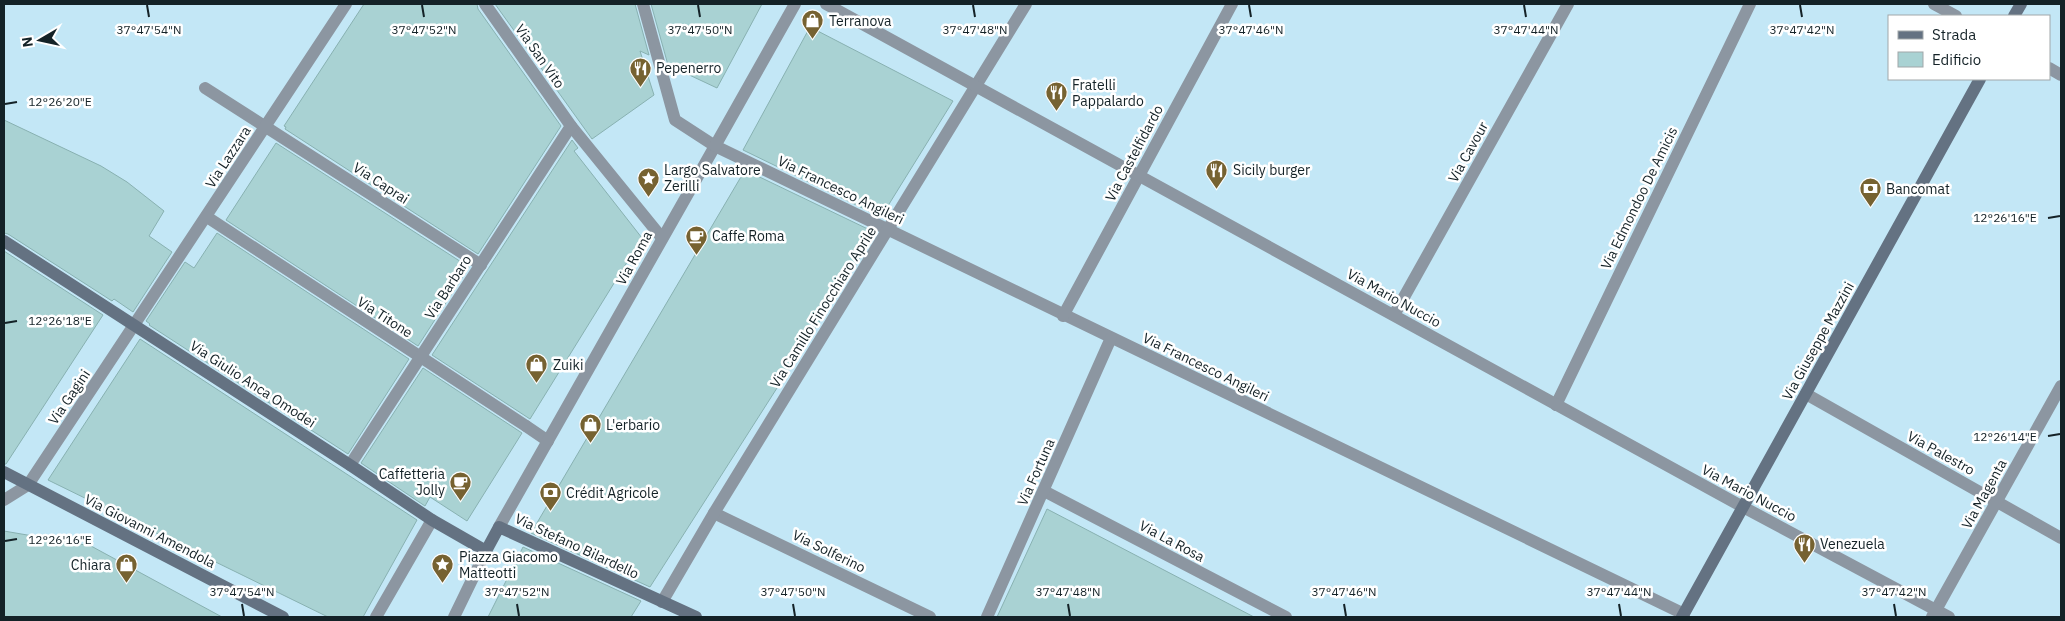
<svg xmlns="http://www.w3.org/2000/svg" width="2065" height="621" font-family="'IBM Plex Sans',sans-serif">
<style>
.building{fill:#a9d2d3;stroke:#88b1b1}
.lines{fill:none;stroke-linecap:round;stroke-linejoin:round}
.pedestrian{stroke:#8c96a1;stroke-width:12}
.minor{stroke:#8c96a1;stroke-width:12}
.tertiary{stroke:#8c96a1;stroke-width:12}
.secondary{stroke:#647282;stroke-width:12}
.ticks{fill:none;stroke:#142227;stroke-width:2}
.labels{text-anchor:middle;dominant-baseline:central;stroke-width:5;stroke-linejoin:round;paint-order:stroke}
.poi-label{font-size:14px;fill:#142227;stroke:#fff;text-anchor:start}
.street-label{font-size:14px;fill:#142227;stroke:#fff}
.ticks-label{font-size:12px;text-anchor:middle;fill:#142227;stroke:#fff;stroke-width:5;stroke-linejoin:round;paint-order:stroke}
</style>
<rect width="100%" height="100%" fill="#c3e7f6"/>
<!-- building -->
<g class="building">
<polygon points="364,4 477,4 478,9 561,126 478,254 285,129 286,127 284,126"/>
<polygon points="495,4 635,4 649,55 640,51 654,95 592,139"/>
<polygon points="651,4 762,4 717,88 668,65"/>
<polygon points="810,27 953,101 881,217 743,150"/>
<polygon points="4,120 101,166 127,182 164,211 149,236 172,252 133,312 114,299 112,301 8,234 4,233"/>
<polygon points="572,140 578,148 574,151 642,238 530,419 432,355"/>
<polygon points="276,143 469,267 418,346 226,220"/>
<polygon points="745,170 872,231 870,234 874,236 650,587 531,533"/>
<polygon points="217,233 409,359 348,454 149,325 150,324 146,321 185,262 194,268"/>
<polygon points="4,251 103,315 6,464 4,464"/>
<polygon points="140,339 417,520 363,617 328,617 48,480"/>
<polygon points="423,368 522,433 467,521 430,497 425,506 361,463"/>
<polygon points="1047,509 1254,617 997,617"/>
<polygon points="4,531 91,546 222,617 4,617"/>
<polygon points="523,547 641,601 631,617 488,617"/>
</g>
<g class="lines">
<!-- pedestrian -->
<g class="pedestrian">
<polyline points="571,126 662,238"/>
<polyline points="526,426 548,441"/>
<polyline points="499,527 715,146"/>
<polyline points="376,617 432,520"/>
<polyline points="454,617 486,551"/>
</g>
<!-- minor -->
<g class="minor">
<polyline points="643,4 675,120 715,146 1684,614"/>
<polyline points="205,88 481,265"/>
<polyline points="715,146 795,4"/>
<polyline points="207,217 526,426"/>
<polyline points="1394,315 1568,4"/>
<polyline points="1063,316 1232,4"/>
<polyline points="134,325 346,4"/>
<polyline points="1806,394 2061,538"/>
<polyline points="1556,405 1750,4"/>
<polyline points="350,465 571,126 485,4"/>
<polyline points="1044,491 1286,617"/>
<polyline points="4,500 28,485"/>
<polyline points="714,513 930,617"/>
<polyline points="662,602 714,513 1026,4"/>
<polyline points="987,617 1111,338"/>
<polyline points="1932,617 2061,386"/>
</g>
<!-- tertiary -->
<g class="tertiary">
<polyline points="826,4 1743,507 1949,617"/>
<polyline points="1934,4 1956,16"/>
<polyline points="2049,68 2061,75"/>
<polyline points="28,485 134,325"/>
</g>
<!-- secondary -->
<g class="secondary">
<polyline points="2014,16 2021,4"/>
<polyline points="4,241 350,465 432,520 486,551 499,527 696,617"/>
<polyline points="4,472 283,617"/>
<polyline points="1682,617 1980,79"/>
</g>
</g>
<!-- ticks -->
<path class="ticks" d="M 147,5 L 149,17M 422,5 L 424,17M 698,5 L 700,17M 973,5 L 975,17M 1249,5 L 1251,17M 1524,5 L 1526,17M 1800,5 L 1802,17M 5,104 L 17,102M 2048,218 L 2060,216M 5,323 L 17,321M 2048,436 L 2060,434M 5,541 L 17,539M 242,604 L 244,616M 517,604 L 519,616M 793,604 L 795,616M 1068,604 L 1070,616M 1344,604 L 1346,616M 1619,604 L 1621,616M 1894,604 L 1896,616"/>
<!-- icons -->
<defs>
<symbol id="shop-pin" viewBox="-11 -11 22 30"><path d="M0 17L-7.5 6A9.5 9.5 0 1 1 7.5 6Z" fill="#766231" stroke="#fff"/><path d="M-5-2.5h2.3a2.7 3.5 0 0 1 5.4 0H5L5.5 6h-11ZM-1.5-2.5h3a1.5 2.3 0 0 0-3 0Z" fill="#fff"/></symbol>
<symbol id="restaurant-pin" viewBox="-11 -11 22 30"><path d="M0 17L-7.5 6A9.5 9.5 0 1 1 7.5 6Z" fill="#766231" stroke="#fff"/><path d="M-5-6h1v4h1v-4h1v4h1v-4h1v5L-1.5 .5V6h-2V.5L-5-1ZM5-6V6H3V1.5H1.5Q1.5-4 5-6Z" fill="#fff"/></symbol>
<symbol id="sight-pin" viewBox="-11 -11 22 30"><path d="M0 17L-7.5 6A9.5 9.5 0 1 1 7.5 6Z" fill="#766231" stroke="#fff"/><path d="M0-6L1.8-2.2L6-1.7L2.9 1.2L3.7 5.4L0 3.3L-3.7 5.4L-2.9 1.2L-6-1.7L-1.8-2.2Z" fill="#fff"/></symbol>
<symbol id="bank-pin" viewBox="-11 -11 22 30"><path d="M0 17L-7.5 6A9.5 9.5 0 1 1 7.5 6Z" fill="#766231" stroke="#fff"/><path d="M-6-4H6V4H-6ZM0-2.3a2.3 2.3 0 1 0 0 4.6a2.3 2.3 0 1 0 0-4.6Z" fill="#fff"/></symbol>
<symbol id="cafe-pin" viewBox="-11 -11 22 30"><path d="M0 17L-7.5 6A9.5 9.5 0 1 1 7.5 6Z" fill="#766231" stroke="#fff"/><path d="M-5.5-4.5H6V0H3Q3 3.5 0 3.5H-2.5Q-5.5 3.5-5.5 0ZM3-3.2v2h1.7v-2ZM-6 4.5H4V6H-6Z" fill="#fff"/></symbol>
</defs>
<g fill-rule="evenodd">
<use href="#shop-pin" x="800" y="8" width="25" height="34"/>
<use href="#restaurant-pin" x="628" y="56" width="25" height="34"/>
<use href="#restaurant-pin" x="1044" y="80" width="25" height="34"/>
<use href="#restaurant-pin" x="1204" y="158" width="25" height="34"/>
<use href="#sight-pin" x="636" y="166" width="25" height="34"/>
<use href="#bank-pin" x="1858" y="176" width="25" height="34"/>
<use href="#cafe-pin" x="684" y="224" width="25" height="34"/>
<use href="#shop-pin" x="524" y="352" width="25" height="34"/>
<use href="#shop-pin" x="578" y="412" width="25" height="34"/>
<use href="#cafe-pin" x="448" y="470" width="25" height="34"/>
<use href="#bank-pin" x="538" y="480" width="25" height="34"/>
<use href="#restaurant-pin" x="1792" y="532" width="25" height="34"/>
<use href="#shop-pin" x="114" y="552" width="25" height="34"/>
<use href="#sight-pin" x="430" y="552" width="25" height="34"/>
</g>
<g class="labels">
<!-- poi labels -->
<g class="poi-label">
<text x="829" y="21">Terranova</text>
<text x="656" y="68">Pepenerro</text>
<text x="1072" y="85">Fratelli<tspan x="1072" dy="16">Pappalardo</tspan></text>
<text x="664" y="170">Largo Salvatore<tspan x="664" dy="16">Zerilli</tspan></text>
<text x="1233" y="170">Sicily burger</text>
<text x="1886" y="189">Bancomat</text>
<text x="712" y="236">Caffe Roma</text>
<text x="553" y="365">Zuiki</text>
<text x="606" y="425">L'erbario</text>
<text x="445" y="474" text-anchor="end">Caffetteria<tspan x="445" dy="16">Jolly</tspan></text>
<text x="566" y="493">Crédit Agricole</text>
<text x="1820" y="544">Venezuela</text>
<text x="459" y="557">Piazza Giacomo<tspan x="459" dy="16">Matteotti</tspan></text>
<text x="111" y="565" text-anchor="end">Chiara</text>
</g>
<!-- street labels -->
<g class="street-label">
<text transform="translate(540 56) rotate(55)">Via San Vito</text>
<text transform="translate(1468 152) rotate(-61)">Via Cavour</text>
<text transform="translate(1134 153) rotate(-62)">Via Castelfidardo</text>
<text transform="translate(228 157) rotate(-57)">Via Lazzara</text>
<text transform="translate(381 183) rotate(33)">Via Caprai</text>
<text transform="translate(841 190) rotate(26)">Via Francesco Angileri</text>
<text transform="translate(1639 198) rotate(-64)">Via Edmondoo De Amicis</text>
<text transform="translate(634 258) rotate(-61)">Via Roma</text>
<text transform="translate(448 287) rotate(-57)">Via Barbaro</text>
<text transform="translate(1394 298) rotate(29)">Via Mario Nuccio</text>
<text transform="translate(823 307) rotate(-58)">Via Camillo Finocchiaro Aprile</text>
<text transform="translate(385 317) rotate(33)">Via Titone</text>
<text transform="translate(1818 341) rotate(-61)">Via Giuseppe Mazzini</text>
<text transform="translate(1206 367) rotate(26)">Via Francesco Angileri</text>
<text transform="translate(253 384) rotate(33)">Via Giulio Anca Omodei</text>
<text transform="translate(69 397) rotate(-56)">Via Gagini</text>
<text transform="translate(1941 453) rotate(29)">Via Palestro</text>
<text transform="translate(1036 472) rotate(-66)">Via Fortuna</text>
<text transform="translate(1749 493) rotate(28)">Via Mario Nuccio</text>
<text transform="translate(1984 494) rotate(-61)">Via Magenta</text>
<text transform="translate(150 531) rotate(27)">Via Giovanni Amendola</text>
<text transform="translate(1172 541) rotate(28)">Via La Rosa</text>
<text transform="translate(577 546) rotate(25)">Via Stefano Bilardello</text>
<text transform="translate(829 551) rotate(26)">Via Solferino</text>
</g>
</g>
<g class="ticks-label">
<text x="700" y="34">37°47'50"N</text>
<text x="1251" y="34">37°47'46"N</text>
<text x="1526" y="34">37°47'44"N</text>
<text x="1802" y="34">37°47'42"N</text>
<text x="149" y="34">37°47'54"N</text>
<text x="424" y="34">37°47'52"N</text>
<text x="975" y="34">37°47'48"N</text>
<text x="60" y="106">12°26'20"E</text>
<text x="2005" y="222">12°26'16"E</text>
<text x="60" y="325">12°26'18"E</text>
<text x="2005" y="441">12°26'14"E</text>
<text x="60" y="544">12°26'16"E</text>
<text x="242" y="596">37°47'54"N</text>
<text x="517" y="596">37°47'52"N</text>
<text x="793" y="596">37°47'50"N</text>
<text x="1068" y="596">37°47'48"N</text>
<text x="1344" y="596">37°47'46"N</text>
<text x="1619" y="596">37°47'44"N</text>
<text x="1894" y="596">37°47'42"N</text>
</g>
<!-- border -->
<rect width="2065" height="621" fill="none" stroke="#142227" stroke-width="10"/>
<!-- legend -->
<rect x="1888" y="15" width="162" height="65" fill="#ffffff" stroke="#a1a7a9"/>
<rect x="1898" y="31" width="25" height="8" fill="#647282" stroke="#a1a7a9"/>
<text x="1932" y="40" font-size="15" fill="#142227">Strada</text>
<rect x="1898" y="52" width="25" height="15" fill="#a9d2d3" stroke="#a1a7a9"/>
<text x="1932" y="65" font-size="15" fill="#142227">Edificio</text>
<!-- north arrow -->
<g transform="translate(40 40) rotate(261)" stroke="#ffffff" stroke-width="4" paint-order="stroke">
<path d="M0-4L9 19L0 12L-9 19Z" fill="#142227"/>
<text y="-8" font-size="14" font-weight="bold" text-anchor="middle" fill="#142227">N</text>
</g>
</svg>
